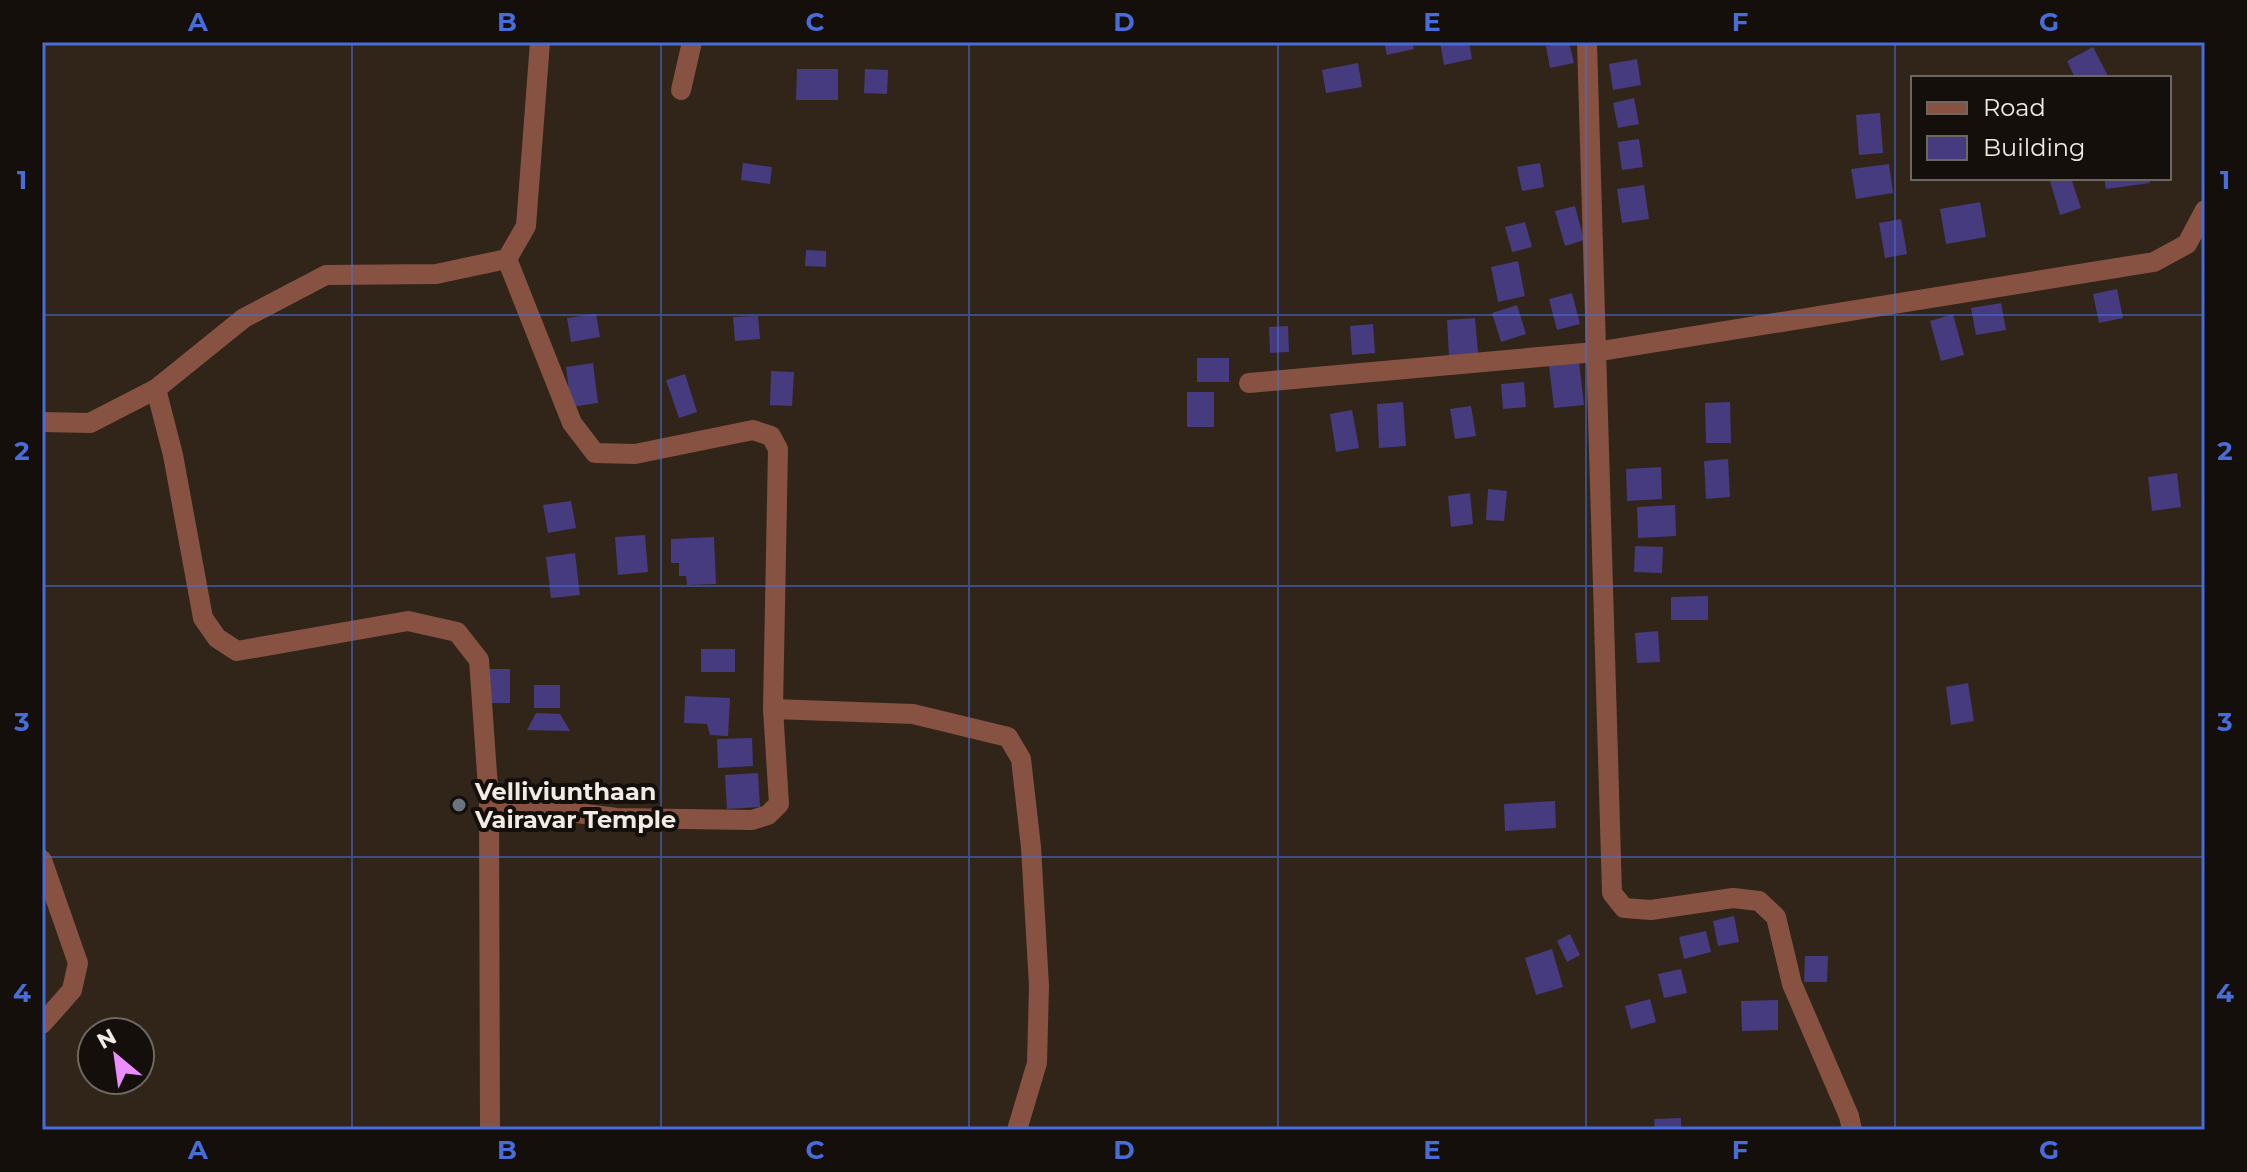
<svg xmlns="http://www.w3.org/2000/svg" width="2247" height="1172" font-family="Montserrat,sans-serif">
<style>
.building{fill:#463b7e}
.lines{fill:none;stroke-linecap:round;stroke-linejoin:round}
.minor{stroke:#875241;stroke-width:20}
.grid{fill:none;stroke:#486dda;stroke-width:2;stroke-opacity:0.55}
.worship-dot{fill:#6b7280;stroke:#140f0a;stroke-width:3}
.labels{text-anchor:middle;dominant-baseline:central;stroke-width:8;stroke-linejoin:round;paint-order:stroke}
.poi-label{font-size:24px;font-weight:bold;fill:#f2ebe3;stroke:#140f0a;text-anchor:start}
.neatline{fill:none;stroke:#486dda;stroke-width:3}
.grid-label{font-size:26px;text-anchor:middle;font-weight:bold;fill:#486dda}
</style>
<rect width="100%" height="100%" fill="#302518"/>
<!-- building -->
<g class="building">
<polygon points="1384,42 1412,42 1414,49 1387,55"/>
<polygon points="1440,42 1469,42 1472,59 1444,65"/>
<polygon points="1569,42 1574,63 1550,68 1546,46"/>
<polygon points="2093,47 2109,78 2075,78 2067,61"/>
<polygon points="1637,59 1641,85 1613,90 1609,64"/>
<polygon points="1358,63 1362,87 1326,93 1322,70"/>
<polygon points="797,69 838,69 838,100 796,100"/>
<polygon points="865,69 888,70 887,94 864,93"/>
<polygon points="1634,98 1639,124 1618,128 1613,103"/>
<polygon points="1880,113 1883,153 1859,155 1856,115"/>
<polygon points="1639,139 1643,167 1622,170 1618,142"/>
<polygon points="743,163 772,167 770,184 741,180"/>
<polygon points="1540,163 1544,187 1522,191 1517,167"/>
<polygon points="1889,164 1893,193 1856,199 1851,169"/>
<polygon points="2060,178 2071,178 2081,208 2060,215 2050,181"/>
<polygon points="2104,178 2149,178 2150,183 2106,189"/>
<polygon points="1644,185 1649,219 1622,223 1617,189"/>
<polygon points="1980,202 1986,237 1946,244 1940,209"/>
<polygon points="1575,206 1584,240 1565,246 1555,211"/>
<polygon points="1901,219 1907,254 1885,258 1879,223"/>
<polygon points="1525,222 1532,247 1512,252 1505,227"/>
<polygon points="806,250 826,251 826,267 805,266"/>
<polygon points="1518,261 1525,296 1498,302 1491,267"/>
<polygon points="2117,289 2123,318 2099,323 2093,294"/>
<polygon points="1572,293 1580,324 1557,330 1549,299"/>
<polygon points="2001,303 2006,330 1976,335 1971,308"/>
<polygon points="1517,305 1526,334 1501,342 1492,313"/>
<polygon points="596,314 600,337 571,342 567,318"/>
<polygon points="1953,314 1964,355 1941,361 1930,321"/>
<polygon points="758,316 760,339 735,341 733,317"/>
<polygon points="1475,318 1478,354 1449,356 1447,320"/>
<polygon points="1373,324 1375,353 1352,355 1350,326"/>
<polygon points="1288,326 1289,352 1270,353 1269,327"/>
<rect x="1197" y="358" width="32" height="24"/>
<polygon points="1579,362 1584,405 1554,408 1549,366"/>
<polygon points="593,363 598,403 571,407 566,367"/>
<polygon points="771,371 794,372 792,406 770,405"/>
<polygon points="685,374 697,412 679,418 666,380"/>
<polygon points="1524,382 1526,407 1503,409 1501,384"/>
<rect x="1187" y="392" width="27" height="35"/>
<polygon points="1403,402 1406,446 1379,448 1377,404"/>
<polygon points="1730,402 1731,443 1706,443 1705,403"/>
<polygon points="1471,406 1476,436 1455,439 1450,409"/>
<polygon points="1352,410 1359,448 1336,452 1330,414"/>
<polygon points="1728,459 1730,497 1706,499 1704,461"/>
<polygon points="1661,467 1662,499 1627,501 1626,469"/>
<polygon points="2177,473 2181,507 2152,511 2148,477"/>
<polygon points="1488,489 1507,491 1504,521 1486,520"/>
<polygon points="1470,493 1473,524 1451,527 1448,496"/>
<polygon points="571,501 576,528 548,533 543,505"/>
<polygon points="1675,505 1676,536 1638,538 1637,507"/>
<polygon points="645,535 648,572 618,575 615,537"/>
<polygon points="714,537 716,584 687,585 686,576 679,576 679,563 671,563 671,539"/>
<polygon points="1635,546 1663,547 1662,573 1634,572"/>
<polygon points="575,553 580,595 551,598 546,557"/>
<polygon points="1708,596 1708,620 1671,620 1671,597"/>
<polygon points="1658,631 1660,662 1637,663 1635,633"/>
<rect x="701" y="649" width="34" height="23"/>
<rect x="489" y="669" width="21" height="34"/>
<polygon points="1968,683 1974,721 1951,725 1946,687"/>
<rect x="534" y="685" width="26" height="23"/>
<polygon points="685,696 730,698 728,736 710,735 707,724 684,723"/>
<polygon points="536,713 560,714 570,731 527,730"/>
<polygon points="752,738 753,766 718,768 717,739"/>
<polygon points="758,773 760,807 727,809 725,775"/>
<polygon points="1555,801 1556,828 1505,831 1504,804"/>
<polygon points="1734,916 1739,942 1718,946 1713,921"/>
<polygon points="1706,931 1711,952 1684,959 1679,937"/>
<polygon points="1570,934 1580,955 1567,962 1557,941"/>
<polygon points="1552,949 1563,987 1536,995 1525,958"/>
<polygon points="1805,956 1828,956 1827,982 1804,982"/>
<polygon points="1681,969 1687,993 1664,998 1658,974"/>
<polygon points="1650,999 1656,1022 1631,1029 1625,1006"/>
<polygon points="1778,1000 1778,1030 1742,1031 1741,1001"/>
<polygon points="1681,1118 1681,1130 1655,1130 1654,1119"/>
</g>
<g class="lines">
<!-- minor -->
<g class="minor">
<polyline points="1587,42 1612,893 1624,908 1651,910 1733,898 1759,901 1776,917 1792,984 1849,1116 1852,1130"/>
<polyline points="681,90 692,42"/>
<polyline points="507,259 572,423 595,453 635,454 753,430 771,436 778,449 773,709"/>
<polyline points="1249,383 1595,352 2154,262 2187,244 2205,210"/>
<polyline points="156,389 173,455 203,618 217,638 237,651 408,621 457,632 479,660 489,802 617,818 752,820 768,815 779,804 773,709 913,714 1008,737 1021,759 1031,847 1039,986 1037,1063 1017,1130"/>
<polyline points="42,422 90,423 156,389 244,318 326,275 436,274 507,259 526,226 540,42"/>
<polyline points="489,802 490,1130"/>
<polyline points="42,860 78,963 72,990 42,1024"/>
</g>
</g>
<!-- grid -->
<path class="grid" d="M 352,42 L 352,1130M 661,42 L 661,1130M 969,42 L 969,1130M 1278,42 L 1278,1130M 1586,42 L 1586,1130M 1895,42 L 1895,1130M 42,315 L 2205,315M 42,586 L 2205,586M 42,857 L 2205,857"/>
<!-- markers -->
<circle class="worship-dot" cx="459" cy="805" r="8"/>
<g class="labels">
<!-- poi labels -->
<g class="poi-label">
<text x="475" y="791">Velliviunthaan<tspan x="475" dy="28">Vairavar Temple</tspan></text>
</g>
</g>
<!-- border -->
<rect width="2247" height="1172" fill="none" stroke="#140f0a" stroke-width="88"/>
<!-- legend -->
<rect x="1911" y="76" width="260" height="104" fill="#140f0a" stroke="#6d6761" stroke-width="2"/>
<rect x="1927" y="102" width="40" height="12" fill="#875241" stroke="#6d6761" stroke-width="2"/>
<text x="1983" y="116" font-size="24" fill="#f2ebe3">Road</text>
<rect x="1927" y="136" width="40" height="24" fill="#463b7e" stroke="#6d6761" stroke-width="2"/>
<text x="1983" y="156" font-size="24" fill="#f2ebe3">Building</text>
<!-- north arrow -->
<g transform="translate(116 1056) rotate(331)"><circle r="38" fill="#140f0a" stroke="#6d6761" stroke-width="2"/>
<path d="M0-6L14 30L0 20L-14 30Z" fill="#ea8dfd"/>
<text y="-12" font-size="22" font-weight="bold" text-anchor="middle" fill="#f2ebe3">N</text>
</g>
<rect x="44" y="44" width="2159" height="1084" class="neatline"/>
<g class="grid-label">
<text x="198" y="31">A</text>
<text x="507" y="31">B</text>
<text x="815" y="31">C</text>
<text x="1124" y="31">D</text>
<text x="1432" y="31">E</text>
<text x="1740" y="31">F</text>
<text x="2049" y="31">G</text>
<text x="22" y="189">1</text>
<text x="2225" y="189">1</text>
<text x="22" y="460">2</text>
<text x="2225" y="460">2</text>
<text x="22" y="731">3</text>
<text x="2225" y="731">3</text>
<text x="22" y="1002">4</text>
<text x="2225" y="1002">4</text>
<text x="198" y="1159">A</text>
<text x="507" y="1159">B</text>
<text x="815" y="1159">C</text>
<text x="1124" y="1159">D</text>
<text x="1432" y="1159">E</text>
<text x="1740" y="1159">F</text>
<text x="2049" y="1159">G</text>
</g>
</svg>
